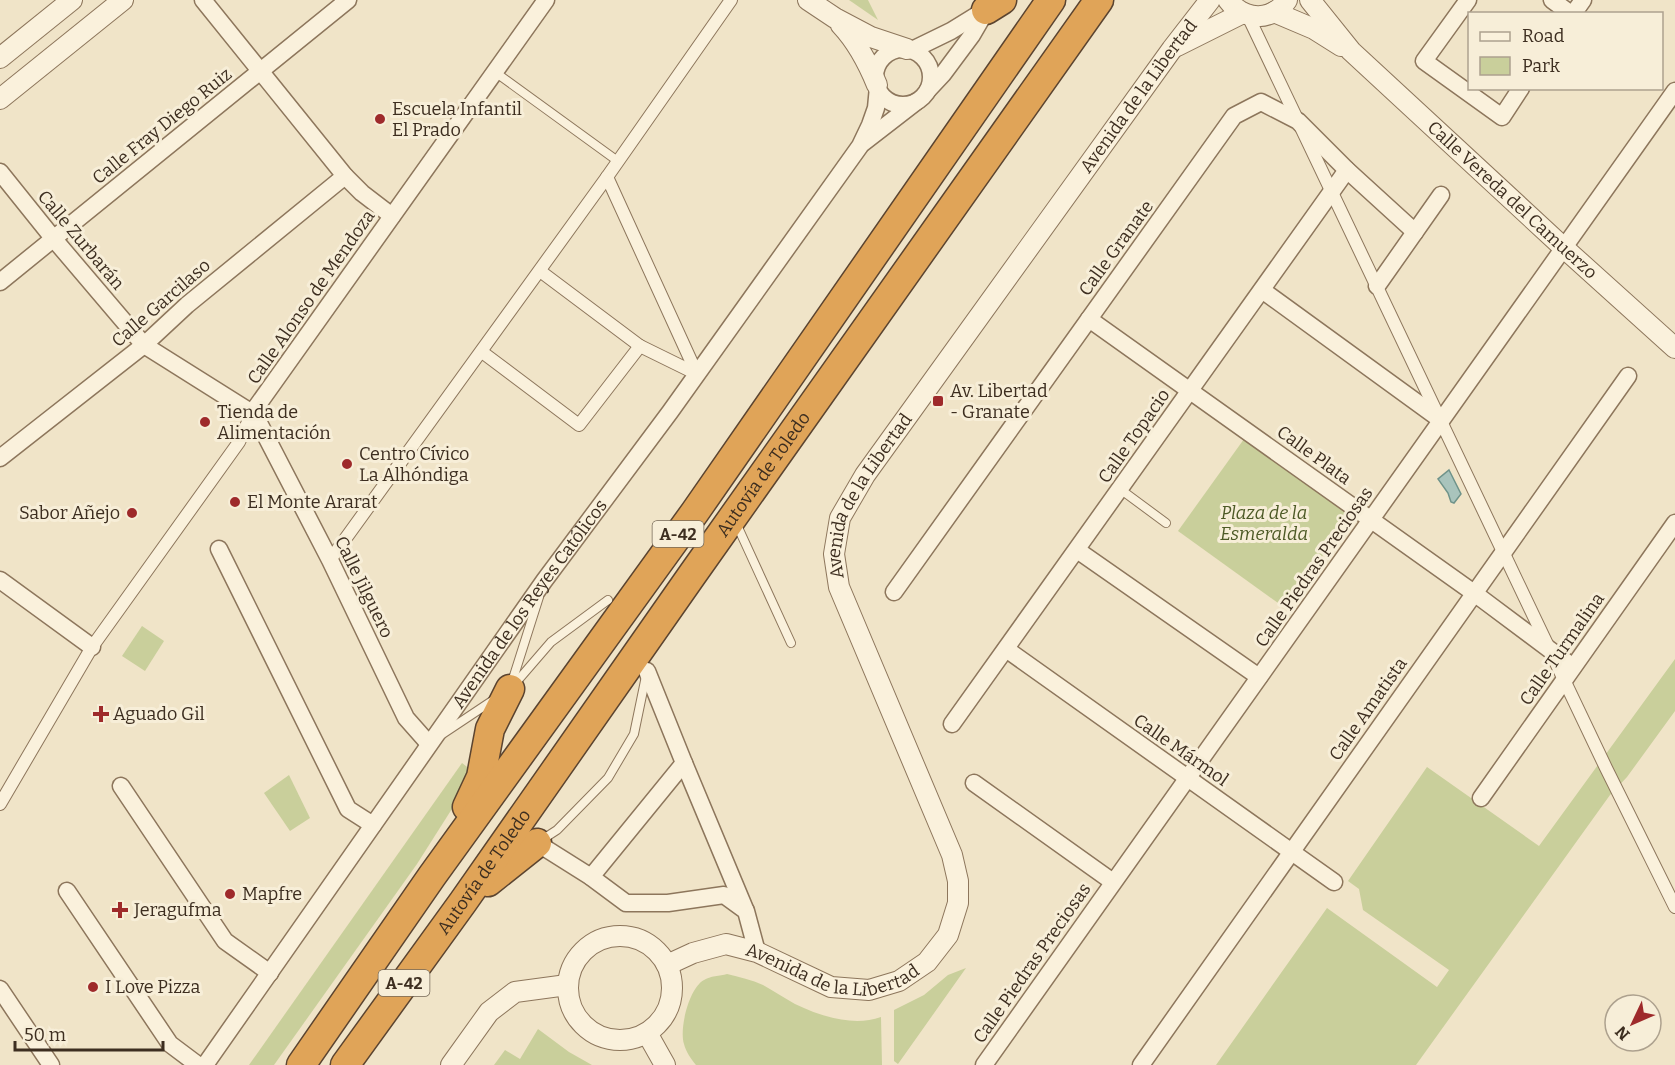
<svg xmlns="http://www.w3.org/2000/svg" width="1675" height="1065" font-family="Bitter,serif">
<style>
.green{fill:#c9cf9b}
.water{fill:#a9c4bc;stroke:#6f938a;stroke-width:1.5}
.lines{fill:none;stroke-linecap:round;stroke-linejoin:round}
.service-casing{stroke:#8d765c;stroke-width:10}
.pedestrian-casing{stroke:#8d765c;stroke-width:14}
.minor-casing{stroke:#8d765c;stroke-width:19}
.tertiary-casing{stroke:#8d765c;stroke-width:22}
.motorway-casing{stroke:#5b4430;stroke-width:31}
.service{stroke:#faf1dc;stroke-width:8}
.pedestrian{stroke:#faf1dc;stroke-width:12}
.minor{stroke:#faf1dc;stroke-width:16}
.tertiary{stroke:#faf1dc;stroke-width:20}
.motorway{stroke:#e0a458;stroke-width:28}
.poi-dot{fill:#9e2a2b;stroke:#f7eed8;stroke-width:2}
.labels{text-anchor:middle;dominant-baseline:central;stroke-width:6;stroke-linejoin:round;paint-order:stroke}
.shield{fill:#f7eed8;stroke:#756857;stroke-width:1.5}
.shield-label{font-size:16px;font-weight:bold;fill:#3d2e20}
.street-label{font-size:18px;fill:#3d2e20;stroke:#f7eed8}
.poi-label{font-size:18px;fill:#3d2e20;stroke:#f7eed8;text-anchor:start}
.park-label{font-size:18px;font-style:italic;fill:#4d5a26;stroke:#f7eed8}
</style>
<rect width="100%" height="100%" fill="#f0e4c8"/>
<!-- green -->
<g class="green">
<polygon points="849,0 868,0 878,20"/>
<polygon points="1244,439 1351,516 1285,608 1178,531"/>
<polygon points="142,626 164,641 145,671 122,656"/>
<polygon points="1675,659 1675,711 1627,777 1610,795 1416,1065 1216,1065 1327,908 1437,987 1449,970 1363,910 1359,889 1348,881 1427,767 1539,846"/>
<polygon points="462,763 471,770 469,782 417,864 274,1065 249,1065"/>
<polygon points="289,775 310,818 290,831 264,793"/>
<polygon points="966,968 898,1064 894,1061 894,1010 924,995 948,975"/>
<path d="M 727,974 C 739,977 752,980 763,985 C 774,991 784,998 795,1004 C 820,1016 853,1027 881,1017 L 882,1065 L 696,1065 C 691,1059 686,1052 684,1044 C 679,1029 689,988 704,980 C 710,976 720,976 727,974 Z"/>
<polygon points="538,1029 569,1052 592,1065 494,1065 505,1050 520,1059"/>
</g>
<!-- water -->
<polygon class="water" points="1449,470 1461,494 1454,503 1451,502 1448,493 1438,479"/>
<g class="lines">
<defs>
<g id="service">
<polyline points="495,72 619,162"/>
<polyline points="1120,489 1166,523"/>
<polyline points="736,523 791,643"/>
<polyline points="511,685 539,597"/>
<polyline points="513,686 551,642 608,600"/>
<polyline points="441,735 495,699"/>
<polyline points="540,841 557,830 608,778 634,734 646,676"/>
</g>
<g id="pedestrian">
<polyline points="1248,16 1606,768 1675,907"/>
<polyline points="607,177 697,374"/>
<polyline points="540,271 640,346 697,374"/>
<polyline points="482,352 579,425 640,346"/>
<polyline points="330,560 607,177 731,0"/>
<polyline points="0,804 92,647 239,442 252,413"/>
</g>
<g id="minor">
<polyline points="203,0 345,176 362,193 392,216"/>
<polyline points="1468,0 1424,61 1502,117 1521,88"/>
<polyline points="1552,0 1571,14"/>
<polyline points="1573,14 1583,0"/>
<circle cx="903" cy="77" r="28"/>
<polyline points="912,50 951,31 985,10"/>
<polyline points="928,90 943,74 972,35 990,4"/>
<polyline points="863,143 916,102"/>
<polyline points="0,172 53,238 144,345 252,413 258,421 330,560 406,718 429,744"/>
<polyline points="0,282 348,0"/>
<polyline points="1377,286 1441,195"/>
<polyline points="1262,290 1441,420"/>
<polyline points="1089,319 1474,593 1573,667"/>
<polyline points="252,413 546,0"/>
<polyline points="0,458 144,345 187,305 345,176"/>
<polyline points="219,549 348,809 373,825"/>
<polyline points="1077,550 1259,677"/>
<polyline points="0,580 92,647"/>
<polyline points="894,592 1234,116 1261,102 1298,121 1347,170 1415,232"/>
<polyline points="1006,649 1334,882"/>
<polyline points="952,724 1347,170"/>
<polyline points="684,763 745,909"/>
<polyline points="974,783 1113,882"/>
<polyline points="121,786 225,941 270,973"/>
<polyline points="1481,798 1675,523"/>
<polyline points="537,843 591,877 626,903 668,903 724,895 746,911 757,952"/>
<polyline points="591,877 684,763 647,671"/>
<polyline points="67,891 170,1044 198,1065"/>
<polyline points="0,989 51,1065"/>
<path id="s1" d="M 205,1065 L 544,581 L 670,412 L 860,146 L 870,125 L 876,108 L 878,87"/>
<polyline points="984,1065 1675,91"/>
<polyline points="1141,1065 1628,376"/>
</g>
<g id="tertiary">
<polyline points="808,0 835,18 871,37 907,49"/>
<path d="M 1228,0 C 1244,21 1272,22 1287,0"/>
<path id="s2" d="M 1310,0 L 1351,51 L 1564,248 L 1675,348"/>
<polyline points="1274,12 1314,29 1341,46"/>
<path d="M 841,25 C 857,42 868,63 877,85"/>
<polyline points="1177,46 1243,13"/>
<polyline points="0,58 72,0"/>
<polyline points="0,99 123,0"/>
<circle cx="620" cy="988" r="52"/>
<path id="s3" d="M 667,965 L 693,953 L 726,944 L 757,952 L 831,987 L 869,990 L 899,981 L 927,962 L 948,935 L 958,903 L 958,881 L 952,855 L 839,587 L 834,554 L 840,518 L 865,475 L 1172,49 L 1210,0"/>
<polyline points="647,1033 665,1065"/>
<polyline points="451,1065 489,1012 515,992 567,985"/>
</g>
<g id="motorway">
<polyline points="986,10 1002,0"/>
<polyline points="467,807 481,777 490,729 510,689"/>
<polyline points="488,882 537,843"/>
<polyline points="301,1065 432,876 695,512 1051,0"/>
<path id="s4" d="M 345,1065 L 463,902 L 692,575 L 1099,0"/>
</g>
</defs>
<!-- service casing -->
<use href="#service" class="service-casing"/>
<!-- pedestrian casing -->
<use href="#pedestrian" class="pedestrian-casing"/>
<!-- minor casing -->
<use href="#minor" class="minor-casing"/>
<!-- tertiary casing -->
<use href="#tertiary" class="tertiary-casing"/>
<!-- motorway casing -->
<use href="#motorway" class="motorway-casing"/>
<!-- service -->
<use href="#service" class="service"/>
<!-- pedestrian -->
<use href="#pedestrian" class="pedestrian"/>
<!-- minor -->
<use href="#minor" class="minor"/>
<!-- tertiary -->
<use href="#tertiary" class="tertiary"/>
<!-- motorway -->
<use href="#motorway" class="motorway"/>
</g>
<!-- markers -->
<g class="poi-dot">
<circle cx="380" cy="119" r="6"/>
<rect x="932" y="395" width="12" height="12" rx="3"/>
<circle cx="205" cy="422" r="6"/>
<circle cx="347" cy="464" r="6"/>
<circle cx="235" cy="502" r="6"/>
<circle cx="132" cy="513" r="6"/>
<path d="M98 705h6v6h6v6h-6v6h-6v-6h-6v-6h6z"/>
<circle cx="230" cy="894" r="6"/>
<path d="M117 901h6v6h6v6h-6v6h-6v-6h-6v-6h6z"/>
<circle cx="93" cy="987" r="6"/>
</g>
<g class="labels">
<!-- shield labels -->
<g class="shield">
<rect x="652.5" y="521" width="51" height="26" rx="4.5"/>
<rect x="378.5" y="970" width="51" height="26" rx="4.5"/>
</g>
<g class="shield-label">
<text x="678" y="534">A-42</text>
<text x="404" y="983">A-42</text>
</g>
<!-- street labels -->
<g class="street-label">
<text stroke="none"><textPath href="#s3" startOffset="1274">Avenida de la Libertad</textPath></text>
<text transform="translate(162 126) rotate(-39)">Calle Fray Diego Ruiz</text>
<text stroke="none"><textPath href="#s2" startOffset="285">Calle Vereda del Camuerzo</textPath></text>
<text transform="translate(81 240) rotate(50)">Calle Zurbarán</text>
<text transform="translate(1116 248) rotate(-54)">Calle Granate</text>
<text transform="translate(311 297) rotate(-55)">Calle Alonso de Mendoza</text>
<text transform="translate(161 303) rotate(-41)">Calle Garcilaso</text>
<text transform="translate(1134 436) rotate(-55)">Calle Topacio</text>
<text transform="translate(1314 455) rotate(36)">Calle Plata</text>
<text stroke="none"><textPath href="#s4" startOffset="724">Autovía de Toledo</textPath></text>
<text stroke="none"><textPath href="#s3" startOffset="788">Avenida de la Libertad</textPath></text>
<text transform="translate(1314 567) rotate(-55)">Calle Piedras Preciosas</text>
<text transform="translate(364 587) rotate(64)">Calle Jilguero</text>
<text stroke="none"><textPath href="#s1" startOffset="564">Avenida de los Reyes Católicos</textPath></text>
<text transform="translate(1562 649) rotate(-55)">Calle Turmalina</text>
<text transform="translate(1368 709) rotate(-55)">Calle Amatista</text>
<text transform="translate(1181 750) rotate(35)">Calle Mármol</text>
<text stroke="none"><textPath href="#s4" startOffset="238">Autovía de Toledo</textPath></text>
<text stroke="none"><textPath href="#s3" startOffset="176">Avenida de la Libertad</textPath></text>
<text transform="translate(1032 963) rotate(-55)">Calle Piedras Preciosas</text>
</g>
<!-- poi labels -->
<g class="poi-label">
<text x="392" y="109">Escuela Infantil<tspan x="392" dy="21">El Prado</tspan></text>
<text x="950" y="391">Av. Libertad<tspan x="950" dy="21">- Granate</tspan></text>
<text x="217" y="412">Tienda de<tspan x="217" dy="21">Alimentación</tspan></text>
<text x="359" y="454">Centro Cívico<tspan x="359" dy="21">La Alhóndiga</tspan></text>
<text x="247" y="502">El Monte Ararat</text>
<text x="120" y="513" text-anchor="end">Sabor Añejo</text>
<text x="113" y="714">Aguado Gil</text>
<text x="242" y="894">Mapfre</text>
<text x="134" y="910">Jeragufma</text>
<text x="105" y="987">I Love Pizza</text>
</g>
<!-- park labels -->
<g class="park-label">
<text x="1264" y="513">Plaza de la<tspan x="1264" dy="21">Esmeralda</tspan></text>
</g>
</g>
<!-- legend -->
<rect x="1468" y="12" width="195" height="78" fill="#f7eed8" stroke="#ada18e" stroke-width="1.5"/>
<rect x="1480" y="32" width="30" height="9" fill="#faf1dc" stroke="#ada18e" stroke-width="1.5"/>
<text x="1522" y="42" font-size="18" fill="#3d2e20">Road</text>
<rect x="1480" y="57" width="30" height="18" fill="#c9cf9b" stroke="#ada18e" stroke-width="1.5"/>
<text x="1522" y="72" font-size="18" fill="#3d2e20">Park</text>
<!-- north arrow -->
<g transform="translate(1633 1023) rotate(226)"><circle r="28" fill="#f7eed8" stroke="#ada18e" stroke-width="1.5"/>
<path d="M0-4.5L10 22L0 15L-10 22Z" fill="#9e2a2b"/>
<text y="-9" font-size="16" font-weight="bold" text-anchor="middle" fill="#3d2e20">N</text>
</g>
<!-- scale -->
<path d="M15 1041v9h148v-9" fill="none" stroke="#3d2e20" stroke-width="3"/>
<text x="24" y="1041" font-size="18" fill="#3d2e20" stroke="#f7eed8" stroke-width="4.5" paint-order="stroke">50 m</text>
</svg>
